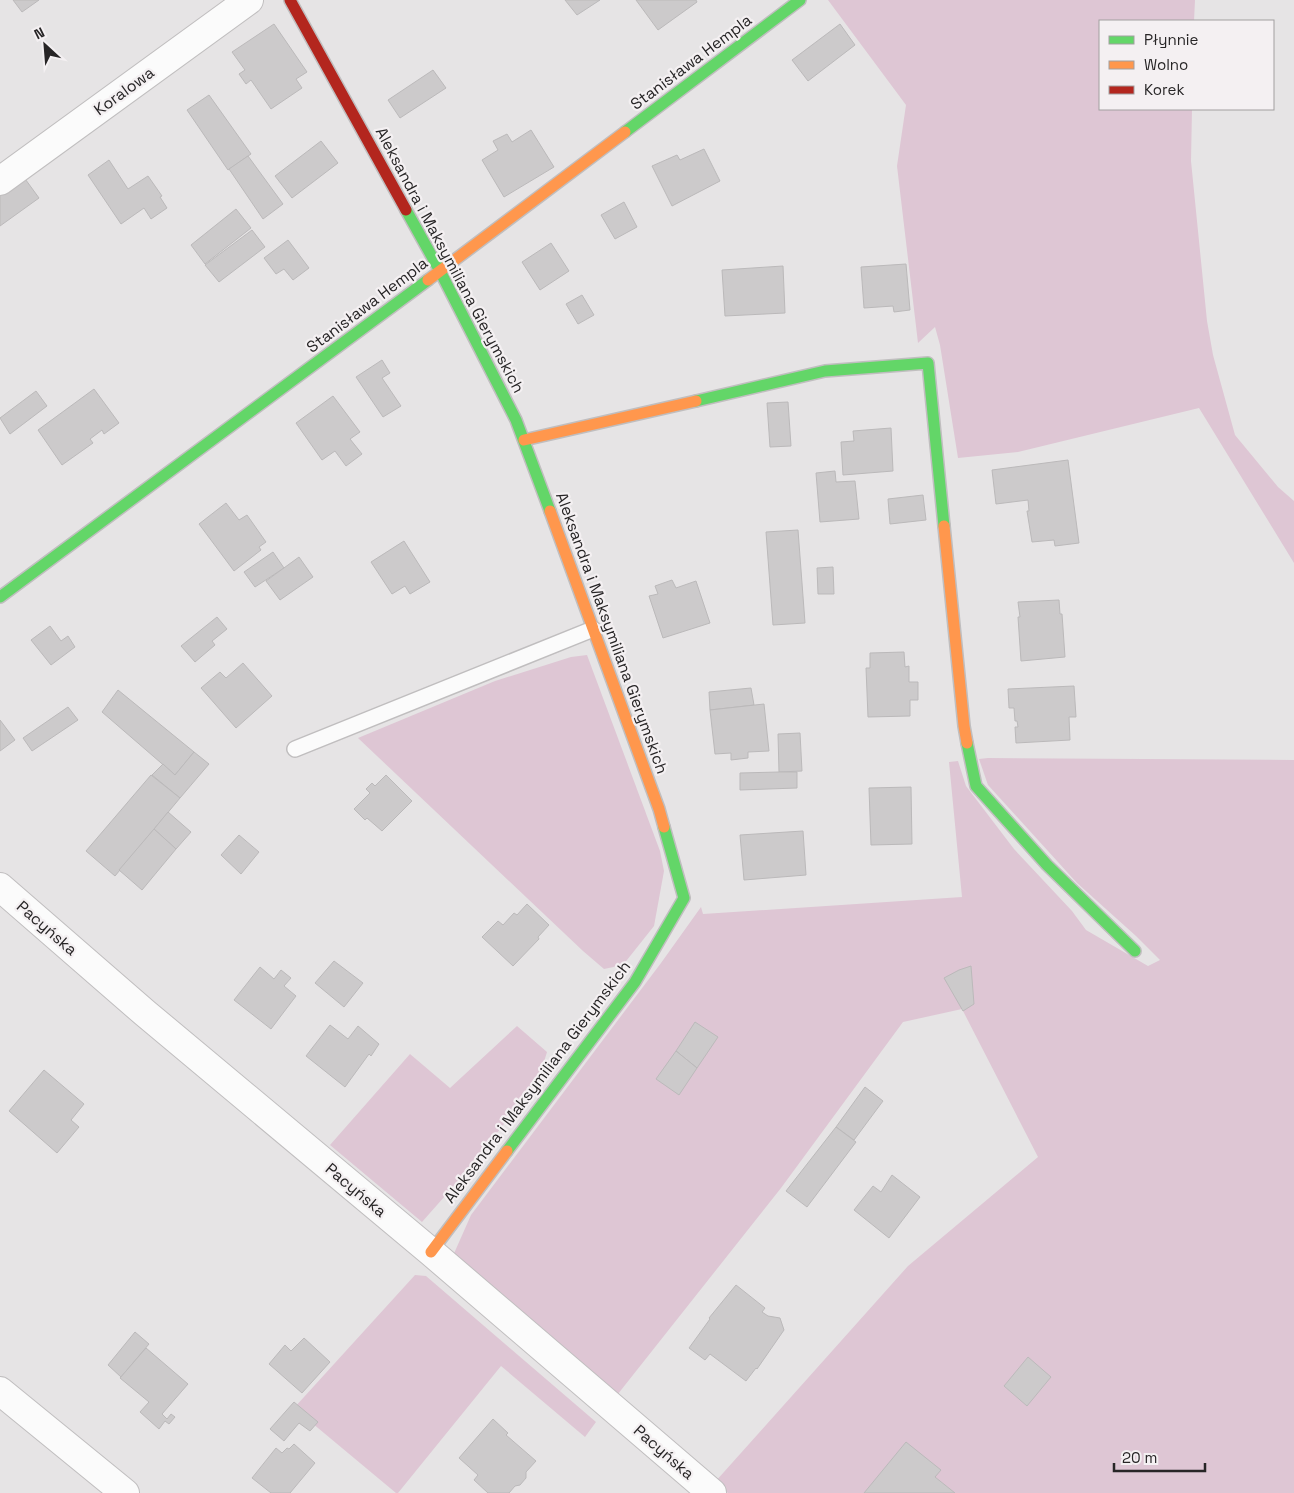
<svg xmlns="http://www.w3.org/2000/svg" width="1294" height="1493" font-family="'Space Grotesk',sans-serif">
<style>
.green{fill:#dec6d4}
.building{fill:#cccacb;stroke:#bbb9ba}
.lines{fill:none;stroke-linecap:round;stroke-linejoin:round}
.lane-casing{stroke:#c0bebf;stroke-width:18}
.street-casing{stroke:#c0bebf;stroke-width:30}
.fast-casing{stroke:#c0bebf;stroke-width:14}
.slow-casing{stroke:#c0bebf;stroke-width:14}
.jam-casing{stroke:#c0bebf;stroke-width:14}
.lane{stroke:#fbfbfb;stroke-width:15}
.street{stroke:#fbfbfb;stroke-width:28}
.fast{stroke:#63d668;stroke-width:11}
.slow{stroke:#ff974d;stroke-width:11}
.jam{stroke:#b3261e;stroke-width:11}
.labels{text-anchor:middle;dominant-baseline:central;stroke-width:4.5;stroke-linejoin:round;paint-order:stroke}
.street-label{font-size:16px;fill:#272526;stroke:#f4f0f2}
</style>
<rect width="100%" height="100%" fill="#e6e4e5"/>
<!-- green -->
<g class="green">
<polygon points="828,0 1195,0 1194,21 1100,21 1100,109 1192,109 1191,161 1207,321 1213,355 1235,435 1278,487 1294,501 1294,563 1199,408 1018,452 958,458 940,345 935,327 918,343 897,166 906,105"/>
<polygon points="587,655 660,851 664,871 654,926 623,965 604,969 583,951 358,738 495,681 571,657"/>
<polygon points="988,758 1294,760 1294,1493 728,1493 715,1482 908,1266 1038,1157 962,1009 903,1022 781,1188 614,1399 586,1367 452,1258 471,1215 661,963 701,907 703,914 962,897 949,762 958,761 966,786 1014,849 1072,911 1086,930 1148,966 1160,960 1136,936 1077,883 988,785 979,759"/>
<polygon points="517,1026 547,1052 539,1078 475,1162 422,1222 330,1145 410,1054 450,1088"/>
<polygon points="415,1275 426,1276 596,1422 585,1437 501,1366 398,1493 396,1493 294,1408"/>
</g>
<!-- building -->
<g class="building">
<polygon points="13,0 39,0 22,12"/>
<polygon points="565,0 600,0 577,15"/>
<polygon points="636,0 696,0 697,2 658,30"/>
<polygon points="274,24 307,72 296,79 302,88 271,109 251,80 246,84 239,74 245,70 232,52"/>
<polygon points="840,24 855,45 808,81 792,60"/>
<polygon points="433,70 446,88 400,118 388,100"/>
<polygon points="209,95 251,154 228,170 187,110"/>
<polygon points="531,130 554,167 504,197 482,160 498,150 493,141 507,134 512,142"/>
<polygon points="321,141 338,163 292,198 275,176"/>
<polygon points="704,149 720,181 672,206 652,166 677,155 680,160"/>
<polygon points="248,156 283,204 263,219 229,169"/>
<polygon points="109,160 128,189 148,176 162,196 160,197 167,208 151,219 144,208 121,224 88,175"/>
<polygon points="23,176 39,198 0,226 0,193"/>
<polygon points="624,202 637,227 615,239 601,215"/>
<polygon points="236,209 251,228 205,264 191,245"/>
<polygon points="252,230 265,247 219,282 205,265"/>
<polygon points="288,240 309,268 293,280 284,269 276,274 264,258"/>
<polygon points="551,243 569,271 540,290 522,262"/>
<polygon points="906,264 910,310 894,312 893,306 864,308 861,267"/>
<polygon points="783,266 785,313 725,316 722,270"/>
<polygon points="582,295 594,315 578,324 566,304"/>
<polygon points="382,360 390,373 382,378 401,406 383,417 356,377"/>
<polygon points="94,389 119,423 104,434 102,430 90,439 93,443 62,465 38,430"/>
<polygon points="36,391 47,406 10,434 0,418"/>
<polygon points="333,396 360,432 350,439 362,454 346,466 335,451 322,460 296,423"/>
<polygon points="788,402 791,446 770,447 767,403"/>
<polygon points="891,428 893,471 843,475 841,442 854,441 853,431"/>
<polygon points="1068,460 1079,543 1055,546 1054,540 1032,542 1027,511 1029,511 1028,500 996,504 992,470"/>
<polygon points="835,471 836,482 855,481 859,519 820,522 816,473"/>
<polygon points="923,495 926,520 890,524 888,499"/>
<polygon points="226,503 239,520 247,515 266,542 259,547 261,550 234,571 199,524"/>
<polygon points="798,530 805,623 773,625 766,532"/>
<polygon points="404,541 430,582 410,594 405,586 392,594 371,562"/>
<polygon points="273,552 284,568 255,587 244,572"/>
<polygon points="299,557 313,577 280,600 266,581"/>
<polygon points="833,567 834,594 818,594 817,568"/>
<polygon points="672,580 676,588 696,581 710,623 663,638 649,596 658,594 655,586"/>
<polygon points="1059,600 1060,614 1062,614 1065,657 1021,661 1018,617 1020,617 1018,602"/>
<polygon points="217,617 227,629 212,641 215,645 195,662 181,646"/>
<polygon points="50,626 61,641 68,636 75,647 51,665 31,640"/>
<polygon points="904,652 905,667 909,666 909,682 918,682 918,700 910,700 910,716 868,717 866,668 870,668 870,653"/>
<polygon points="243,663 272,696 236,728 201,688 220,672 226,678"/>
<polygon points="1074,686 1076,717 1069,717 1070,740 1016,743 1015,727 1018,727 1017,721 1015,721 1014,708 1009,708 1008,689"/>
<polygon points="751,688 754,705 710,710 709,692"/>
<polygon points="118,690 194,752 175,775 102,712"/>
<polygon points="764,704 769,751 748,752 748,758 731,760 731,753 715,754 710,710"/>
<polygon points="68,707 78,720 32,751 23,738"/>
<polygon points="0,720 15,740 0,751"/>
<polygon points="800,733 802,771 779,772 778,734"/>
<polygon points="194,752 209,764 180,798 152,775 163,764 175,775"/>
<polygon points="779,772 797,772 797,788 740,790 740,773"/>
<polygon points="151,775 180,798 115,876 86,851"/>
<polygon points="386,775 412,801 382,831 367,818 365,820 354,809 370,793 366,789 372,783 375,786"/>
<polygon points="911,787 912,844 871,845 869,788"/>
<polygon points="168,812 191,832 176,849 154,829"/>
<polygon points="154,829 176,849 142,890 119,870"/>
<polygon points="803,831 806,875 744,880 740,835"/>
<polygon points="239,835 259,852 241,874 221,855"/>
<polygon points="527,904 549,925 538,937 539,939 513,966 482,937 498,921 503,925 514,913 517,915"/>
<polygon points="334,961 363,983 344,1007 315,983"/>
<polygon points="971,966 974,1004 963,1011 944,978 959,970"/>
<polygon points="260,967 274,979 281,970 291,978 284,986 296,996 271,1029 234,1000"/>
<polygon points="695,1022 718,1037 697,1068 676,1051"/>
<polygon points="330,1025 348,1039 358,1026 379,1044 371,1056 369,1054 345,1087 306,1056"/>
<polygon points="676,1051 697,1068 679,1095 656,1079"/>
<polygon points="44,1070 84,1104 71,1120 79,1127 57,1153 9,1111"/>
<polygon points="865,1087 883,1101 854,1140 836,1127"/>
<polygon points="836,1127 856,1142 807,1207 786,1191"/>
<polygon points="892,1175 920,1197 889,1238 854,1210 873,1186 881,1192"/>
<polygon points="736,1285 765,1308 762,1312 768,1316 780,1318 784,1330 757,1369 756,1368 746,1381 710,1354 705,1360 689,1348 710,1319 709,1318"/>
<polygon points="135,1332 149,1344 121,1377 108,1365"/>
<polygon points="304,1338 330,1362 302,1393 269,1364 285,1345 291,1351"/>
<polygon points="146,1348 188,1384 162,1414 167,1419 171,1414 175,1417 169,1424 165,1421 159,1429 140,1412 149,1402 120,1378"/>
<polygon points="1028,1357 1051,1377 1027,1406 1004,1386"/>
<polygon points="294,1402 318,1422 310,1431 299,1423 284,1441 270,1429"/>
<polygon points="493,1419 508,1433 506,1435 536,1461 526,1472 526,1478 520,1485 515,1486 509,1493 488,1493 474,1480 478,1475 459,1458"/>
<polygon points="906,1442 941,1470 935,1477 955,1493 864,1493"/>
<polygon points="294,1444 315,1463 290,1493 271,1493 252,1478 276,1448 282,1453 287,1448 289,1449"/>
</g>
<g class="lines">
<defs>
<polyline id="lane" points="295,749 593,629"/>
<g id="street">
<polyline points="0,181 249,0"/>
<polyline points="0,887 145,1013 431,1252 712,1493"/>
<polyline points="0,1391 125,1493"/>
</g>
<g id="fast">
<polyline points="625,132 800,0"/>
<polyline points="406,210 440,271 516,420 550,511"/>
<polyline points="696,401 825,371 928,363 944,526"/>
<polyline points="0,597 428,280"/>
<polyline points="967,743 976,786 1047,865 1135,951"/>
<polyline points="507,1151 635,982 684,898 664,827"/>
</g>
<g id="slow">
<polyline points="428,280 625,132"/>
<polyline points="524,440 696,401"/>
<polyline points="550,511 659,809 664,827"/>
<polyline points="944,526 964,726 967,743"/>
<polyline points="431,1252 507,1151"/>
</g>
<polyline id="jam" points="290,0 406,210"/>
</defs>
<!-- lane casing -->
<use href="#lane" class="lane-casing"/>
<!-- street casing -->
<use href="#street" class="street-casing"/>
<!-- fast casing -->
<use href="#fast" class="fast-casing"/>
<!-- slow casing -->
<use href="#slow" class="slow-casing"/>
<!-- jam casing -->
<use href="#jam" class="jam-casing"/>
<!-- lane -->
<use href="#lane" class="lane"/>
<!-- street -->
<use href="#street" class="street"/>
<!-- fast -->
<use href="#fast" class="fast"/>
<!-- slow -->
<use href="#slow" class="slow"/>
<!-- jam -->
<use href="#jam" class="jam"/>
</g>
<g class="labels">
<!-- street labels -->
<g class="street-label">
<text transform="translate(691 62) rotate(-37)">Stanisława Hempla</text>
<text transform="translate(124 91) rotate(-36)">Koralowa</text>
<text transform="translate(450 260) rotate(62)">Aleksandra i Maksymiliana Gierymskich</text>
<text transform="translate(367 305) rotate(-37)">Stanisława Hempla</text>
<text transform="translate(612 633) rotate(70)">Aleksandra i Maksymiliana Gierymskich</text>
<text transform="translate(47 928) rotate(41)">Pacyńska</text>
<text transform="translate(537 1082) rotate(-53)">Aleksandra i Maksymiliana Gierymskich</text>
<text transform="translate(356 1190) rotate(40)">Pacyńska</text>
<text transform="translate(664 1452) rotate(41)">Pacyńska</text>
</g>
</g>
<!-- legend -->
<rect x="1099" y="20" width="175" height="90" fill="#f4f0f2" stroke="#a29fa0"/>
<rect x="1109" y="36" width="25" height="8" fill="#63d668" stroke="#a29fa0"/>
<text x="1144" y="45" font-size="15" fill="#272526">Płynnie</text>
<rect x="1109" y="61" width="25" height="8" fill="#ff974d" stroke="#a29fa0"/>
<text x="1144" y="70" font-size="15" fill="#272526">Wolno</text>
<rect x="1109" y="86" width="25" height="8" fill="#b3261e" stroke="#a29fa0"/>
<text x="1144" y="95" font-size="15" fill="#272526">Korek</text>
<!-- north arrow -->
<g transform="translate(45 45) rotate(334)" stroke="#f4f0f2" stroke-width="4" paint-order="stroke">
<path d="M0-4L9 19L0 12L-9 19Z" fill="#272526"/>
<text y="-8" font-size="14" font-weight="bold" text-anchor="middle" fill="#272526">N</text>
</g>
<!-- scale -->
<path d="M1114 1463v8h91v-8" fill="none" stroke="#272526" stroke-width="2.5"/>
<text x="1122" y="1463" font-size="15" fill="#272526" stroke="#f4f0f2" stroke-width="4" paint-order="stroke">20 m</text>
</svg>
